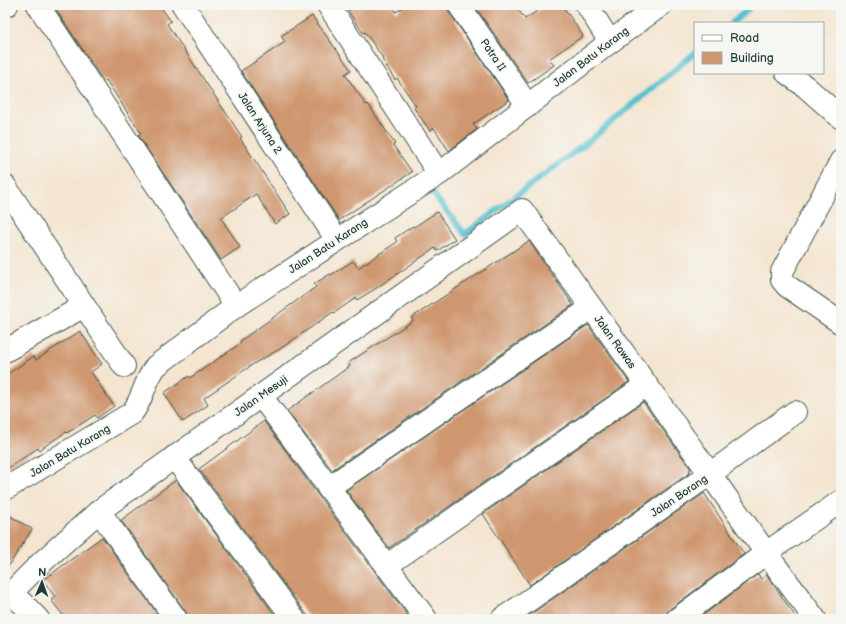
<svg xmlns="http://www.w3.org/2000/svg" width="846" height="624" font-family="'Balsamiq Sans',sans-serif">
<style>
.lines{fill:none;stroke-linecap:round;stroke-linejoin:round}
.stream{stroke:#56c1d0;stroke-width:6}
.building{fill:#cf976f}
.minor-casing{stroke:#3f564b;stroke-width:24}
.minor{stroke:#fff;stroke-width:22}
.labels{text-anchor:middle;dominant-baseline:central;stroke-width:3.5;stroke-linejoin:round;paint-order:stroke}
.street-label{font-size:11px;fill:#1f3d34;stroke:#f6f6f2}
</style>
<rect width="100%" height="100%" fill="#f6f6f2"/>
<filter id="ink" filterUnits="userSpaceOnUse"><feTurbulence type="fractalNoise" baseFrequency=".025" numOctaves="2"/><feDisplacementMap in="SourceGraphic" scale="8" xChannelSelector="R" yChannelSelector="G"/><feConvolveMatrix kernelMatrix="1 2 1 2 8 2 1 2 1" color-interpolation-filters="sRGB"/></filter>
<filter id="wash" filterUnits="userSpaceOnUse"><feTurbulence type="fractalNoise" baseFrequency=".012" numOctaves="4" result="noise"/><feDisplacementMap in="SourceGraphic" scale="16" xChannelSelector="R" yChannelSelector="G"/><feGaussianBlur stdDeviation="0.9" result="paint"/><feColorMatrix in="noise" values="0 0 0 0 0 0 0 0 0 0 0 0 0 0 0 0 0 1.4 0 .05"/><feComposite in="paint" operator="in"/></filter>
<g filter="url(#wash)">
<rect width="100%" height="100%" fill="#f4e5d0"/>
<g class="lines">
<!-- stream -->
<g class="stream">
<polyline points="732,23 753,5"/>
<polyline points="431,191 465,234 589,141 695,53"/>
</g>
</g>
<g id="blocks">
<!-- building -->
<g class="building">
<polygon points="53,5 159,5 171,21 167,24 242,137 240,138 290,214 275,224 256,194 221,218 240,247 221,260 138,135 141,133 106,80 104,82"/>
<polygon points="357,5 391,5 396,12 407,5 447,5 449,12 509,100 473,124 477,129 449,151 434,128 430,131 414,108 416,106 397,78 395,80 382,59 383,58 365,32 363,33 348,11"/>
<polygon points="474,5 515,5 525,19 546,5 562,5 583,36 549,59 554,65 528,83"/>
<polygon points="312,16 351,70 345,74 366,105 368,104 395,144 393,145 412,172 339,220 241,71 285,42 281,36"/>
<polygon points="437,212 455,239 437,251 435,248 378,287 357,300 356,298 334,313 333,312 280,349 255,363 204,398 208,405 183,422 164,393 189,376 190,378 241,343 240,341 316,287 314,284 330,274 331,275 353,261 358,268 397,242 395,238 413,226 414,227"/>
<polygon points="529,241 573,305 332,470 287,411 350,366 348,363 413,321 411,318"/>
<polygon points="588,325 629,382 389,548 346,490"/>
<polygon points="80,331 102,364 91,372 114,406 97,418 95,415 67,433 66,432 39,450 38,448 5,470 5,376 34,356 36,360"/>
<polygon points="643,402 691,469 689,470 691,472 530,585 483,514"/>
<polygon points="264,421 318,495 410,619 310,619 199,469"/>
<polygon points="176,480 274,614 267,619 188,619 186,612 121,520"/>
<polygon points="704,493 744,554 670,609 666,614 665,619 524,619"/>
<polygon points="5,513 32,529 5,572"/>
<polygon points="102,537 161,619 66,619 51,600 55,597 43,580"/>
<polygon points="758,574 761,579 767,575 797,619 698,619"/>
</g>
</g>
</g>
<g filter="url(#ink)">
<use href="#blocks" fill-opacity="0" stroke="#3f564b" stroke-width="1"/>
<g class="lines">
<defs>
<g id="minor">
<polyline points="38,5 236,306"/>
<polyline points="183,5 337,240"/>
<polyline points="328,5 439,174"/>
<polyline points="459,5 528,106"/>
<polyline points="587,5 610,42"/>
<polyline points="5,6 7,5"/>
<polyline points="787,73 806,87 841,118"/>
<polyline points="841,161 782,272 782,280 787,286 841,323"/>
<polyline points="5,186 124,366"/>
<polyline points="5,351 84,306"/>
<polyline points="261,396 426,619"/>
<polyline points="174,457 294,619"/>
<polyline points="328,488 591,308"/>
<path d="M 5,489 L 132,413 C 143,399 145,380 156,366 L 236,306 L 439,174 L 610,42 L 661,5"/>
<polyline points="99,511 176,619"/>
<polyline points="386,566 646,385"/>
<path d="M 5,591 C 18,597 28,609 38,619"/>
<polyline points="10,594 41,563 99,511 522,210 710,474 795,412"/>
<polyline points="502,619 710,474 766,553 815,619"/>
<polyline points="677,619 766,553 841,501"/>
</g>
</defs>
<!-- minor casing -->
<use href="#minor" class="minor-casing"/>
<!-- minor -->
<use href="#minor" class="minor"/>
</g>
</g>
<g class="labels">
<!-- street labels -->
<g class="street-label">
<text transform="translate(493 55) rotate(56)">Patra II</text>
<text transform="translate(591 57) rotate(-37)">Jalan Batu Karang</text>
<text transform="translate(260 123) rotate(57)">Jalan Arjuna 2</text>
<text transform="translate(328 246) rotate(-33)">Jalan Batu Karang</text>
<text transform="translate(615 342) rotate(54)">Jalan Rawas</text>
<text transform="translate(261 396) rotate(-35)">Jalan Mesuji</text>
<text transform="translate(70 451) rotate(-31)">Jalan Batu Karang</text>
<text transform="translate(679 496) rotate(-34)">Jalan Borang</text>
</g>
</g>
<!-- margin -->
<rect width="846" height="624" fill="none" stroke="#f6f6f2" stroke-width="20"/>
<!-- legend -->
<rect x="694" y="22" width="130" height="52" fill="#f6f6f2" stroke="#a0aca6"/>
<rect x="702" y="35" width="20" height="6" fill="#ffffff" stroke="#a0aca6"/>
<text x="730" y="42" font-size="12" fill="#1f3d34">Road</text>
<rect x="702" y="52" width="20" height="12" fill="#cf976f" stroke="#a0aca6"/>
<text x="730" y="62" font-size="12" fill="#1f3d34">Building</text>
<!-- north arrow -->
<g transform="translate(42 582) rotate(2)" stroke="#f6f6f2" stroke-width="3" paint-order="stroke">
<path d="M0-3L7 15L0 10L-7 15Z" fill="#1f3d34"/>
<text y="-6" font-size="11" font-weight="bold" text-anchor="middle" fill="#1f3d34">N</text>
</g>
</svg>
